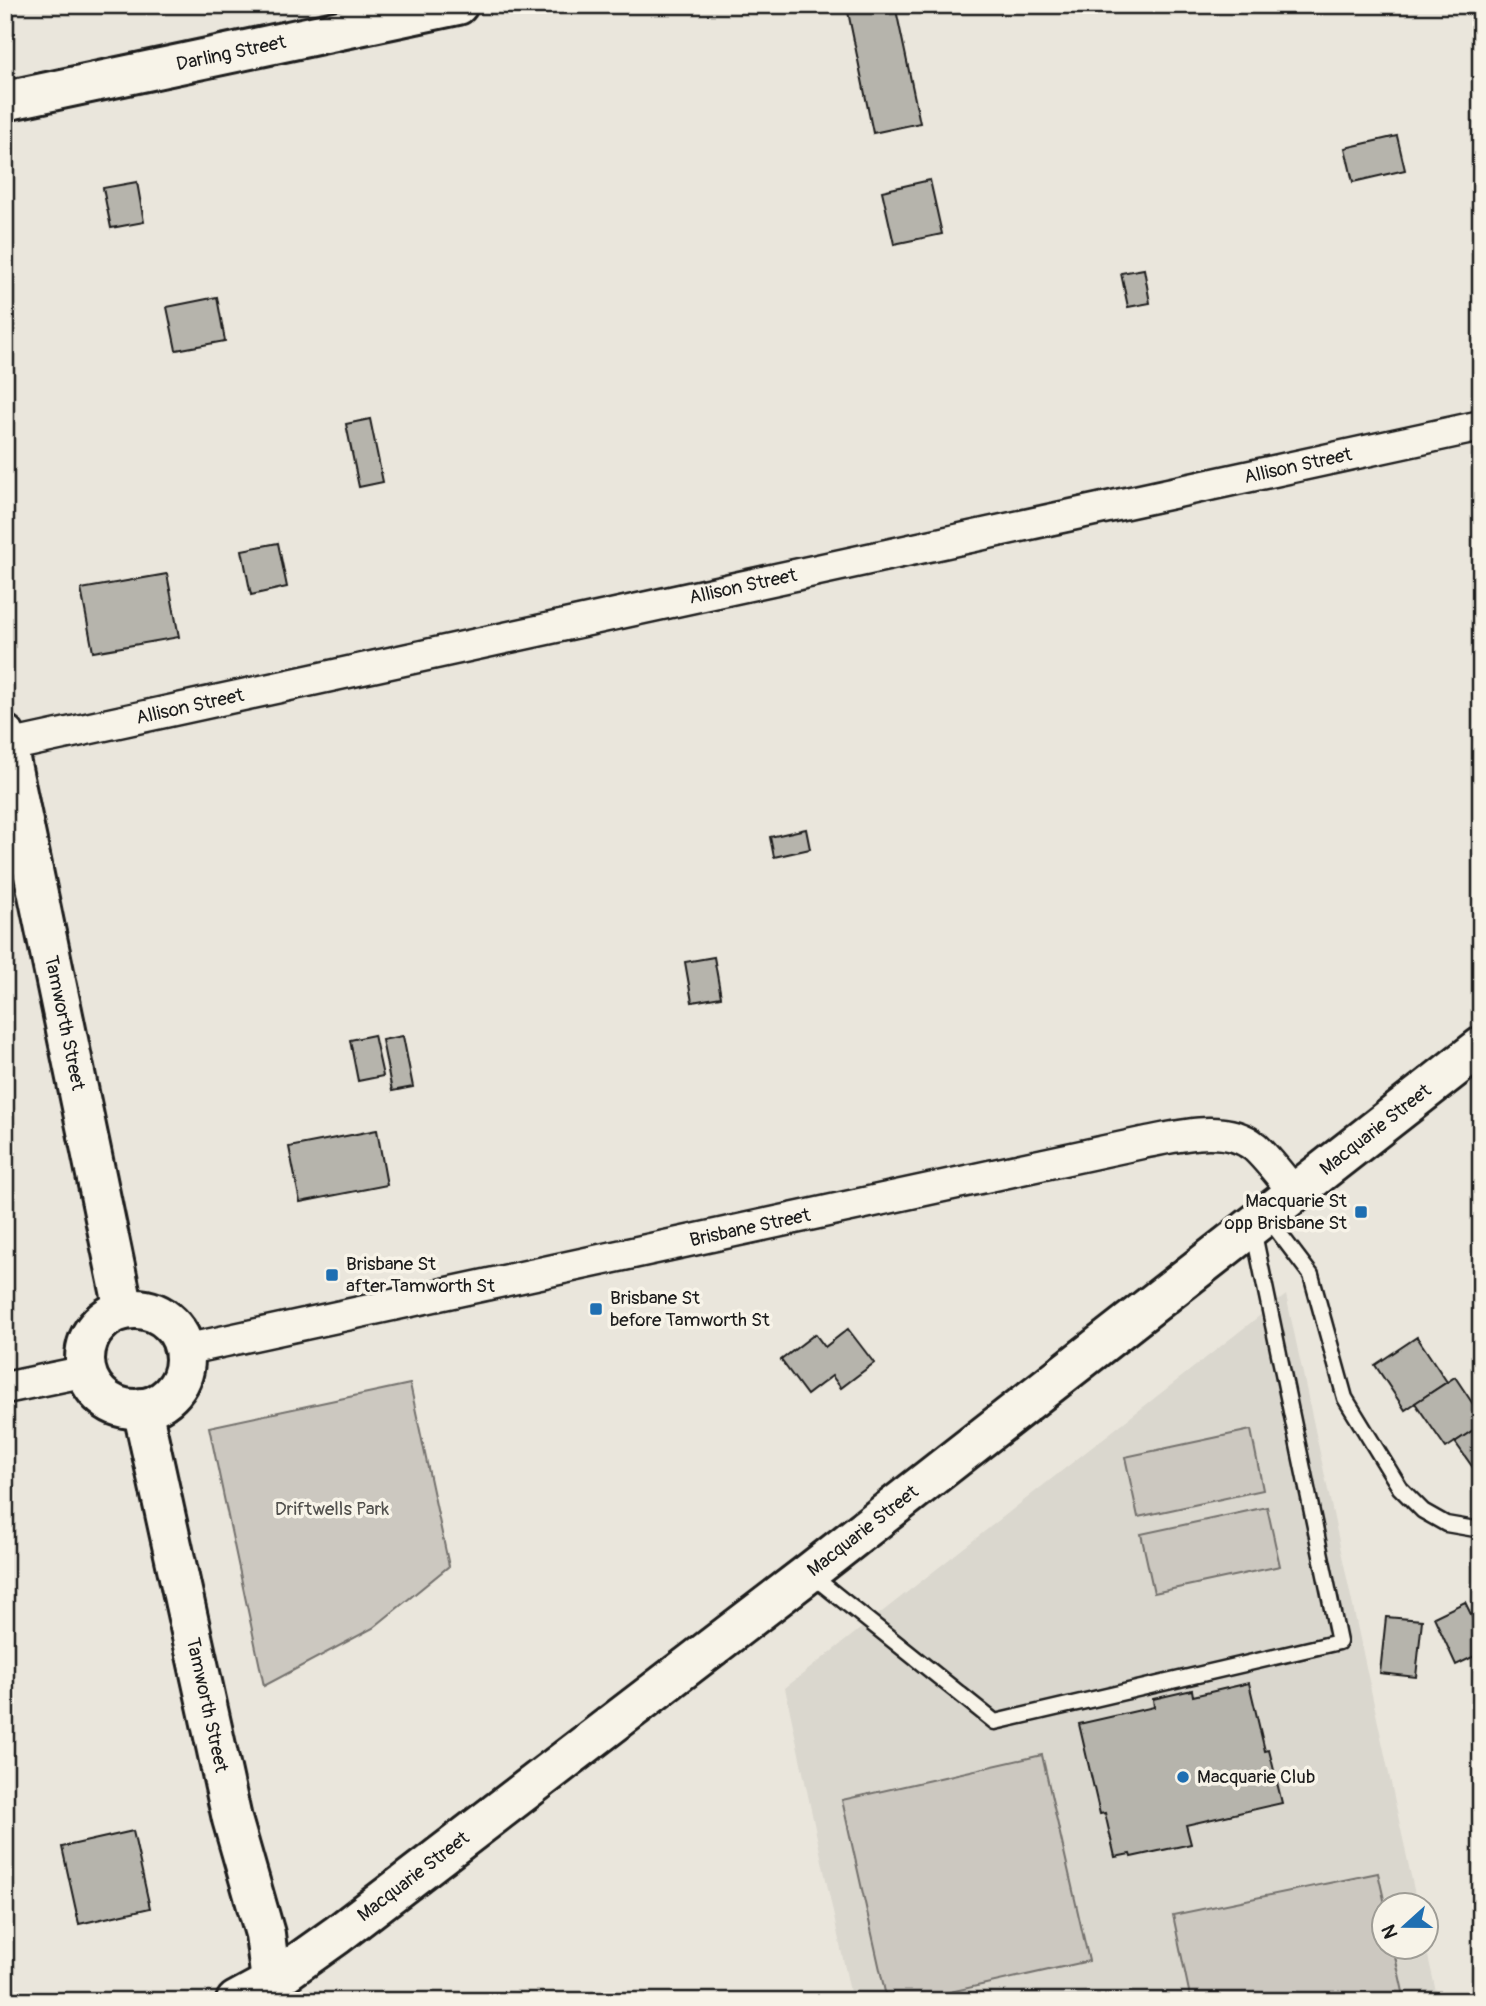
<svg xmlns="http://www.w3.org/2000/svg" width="1486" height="2006" font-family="Pangolin,sans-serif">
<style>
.built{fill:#dad7ce}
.green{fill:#ccc8c0;stroke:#74726e;stroke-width:2}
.building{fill:#b6b4ac;stroke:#1c1c1c;stroke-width:2}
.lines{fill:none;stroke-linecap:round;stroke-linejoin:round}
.lane-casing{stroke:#1c1c1c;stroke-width:19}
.street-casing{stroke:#1c1c1c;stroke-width:35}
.secondary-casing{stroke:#1c1c1c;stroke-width:44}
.lane{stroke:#f7f3e8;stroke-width:14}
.street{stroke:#f7f3e8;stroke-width:30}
.secondary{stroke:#f7f3e8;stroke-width:38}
.poi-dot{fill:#1f6fb2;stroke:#f7f3e8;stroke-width:2.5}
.labels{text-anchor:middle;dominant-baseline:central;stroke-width:7;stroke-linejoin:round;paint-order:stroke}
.street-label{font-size:19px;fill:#1c1c1c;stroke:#f7f3e8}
.poi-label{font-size:19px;fill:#1c1c1c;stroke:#f7f3e8;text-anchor:start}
.park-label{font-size:19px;fill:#51504d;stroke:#f7f3e8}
</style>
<rect width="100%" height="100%" fill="#eae6dc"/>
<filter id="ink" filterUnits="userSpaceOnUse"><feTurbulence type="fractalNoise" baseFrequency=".0143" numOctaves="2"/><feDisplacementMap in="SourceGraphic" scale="14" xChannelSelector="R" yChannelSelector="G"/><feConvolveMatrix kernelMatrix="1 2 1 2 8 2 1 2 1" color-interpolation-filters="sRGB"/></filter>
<g filter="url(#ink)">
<!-- built -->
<polygon class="built" points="1286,1295 1417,1904 1384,1904 1384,1946 1426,1947 1438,2001 852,2001 785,1688"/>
<!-- green -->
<g class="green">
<polygon points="410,1384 449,1566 373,1628 264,1686 209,1427"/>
<polygon points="1251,1430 1263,1490 1138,1517 1125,1457"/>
<polygon points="1267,1507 1280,1566 1154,1593 1141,1534"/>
<polygon points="1042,1755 1089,1961 910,2001 887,2001 842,1800"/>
<polygon points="1378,1873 1385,1904 1384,1946 1393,1947 1405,2001 1191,2001 1173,1915"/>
</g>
<!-- building -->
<g class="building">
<polygon points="856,5 895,5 920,123 873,133 847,7"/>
<polygon points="1397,136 1405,170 1353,182 1345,148"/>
<polygon points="930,180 942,234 894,244 882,191"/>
<polygon points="137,182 144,222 111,228 103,188"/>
<polygon points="1144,269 1150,303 1128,307 1121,273"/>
<polygon points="217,297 225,341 176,350 167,307"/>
<polygon points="370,419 383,482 359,487 346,424"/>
<polygon points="278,543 287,587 251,595 242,550"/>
<polygon points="167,574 179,637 93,652 81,589"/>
<polygon points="806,829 810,849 774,857 770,837"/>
<polygon points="714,957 721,997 692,1002 685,962"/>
<polygon points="374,1035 383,1076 358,1081 350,1040"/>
<polygon points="403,1036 413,1087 392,1091 382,1040"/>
<polygon points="377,1130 387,1185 300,1202 289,1147"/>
<polygon points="848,1329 874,1363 841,1388 832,1376 807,1395 781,1360 815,1334 825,1347"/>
<polygon points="1417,1337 1447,1382 1405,1410 1375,1365"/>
<polygon points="1455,1377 1481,1416 1481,1425 1446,1448 1415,1403"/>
<polygon points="1481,1425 1481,1479 1455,1442"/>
<polygon points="1465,1602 1481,1635 1481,1653 1456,1665 1434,1617"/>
<polygon points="1386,1617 1422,1620 1416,1677 1380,1673"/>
<polygon points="1249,1683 1265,1751 1269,1750 1282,1803 1186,1825 1191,1844 1131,1857 1130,1854 1115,1857 1105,1813 1100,1814 1079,1724 1154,1707 1153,1699 1192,1690 1193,1696"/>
<polygon points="133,1831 150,1908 79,1924 62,1847"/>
</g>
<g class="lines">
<defs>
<g id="lane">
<polyline points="1267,1217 1311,1275 1345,1398 1400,1488 1423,1511 1446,1524 1481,1530"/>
<polyline points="810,1574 995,1722 1339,1642 1253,1229"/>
</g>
<g id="street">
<path id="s1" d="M 8,746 L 1481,426"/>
<path id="s2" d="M 184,1350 L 1142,1143 C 1176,1137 1225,1122 1255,1147 C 1269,1160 1282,1178 1295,1193"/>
<polyline points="5,1388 87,1371"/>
</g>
<g id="secondary">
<path id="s3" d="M 5,101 L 458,5"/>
<path id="s4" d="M 5,735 L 124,1310"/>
<circle cx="135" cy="1359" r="50"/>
<path id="s5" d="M 142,1408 L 232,1819 L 265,1934 L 271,1982"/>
<path id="s6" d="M 236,2001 L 271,1982 L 337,1935 L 809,1573 L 1481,1047"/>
</g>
</defs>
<!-- lane casing -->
<use href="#lane" class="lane-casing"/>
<!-- street casing -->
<use href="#street" class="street-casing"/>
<!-- secondary casing -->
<use href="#secondary" class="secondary-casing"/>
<!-- lane -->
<use href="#lane" class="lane"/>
<!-- street -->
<use href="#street" class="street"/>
<!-- secondary -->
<use href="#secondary" class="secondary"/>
</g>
</g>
<!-- markers -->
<g class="poi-dot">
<rect x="1354" y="1205" width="14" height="14" rx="3.5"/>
<rect x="325" y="1268" width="14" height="14" rx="3.5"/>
<rect x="589" y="1302" width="14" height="14" rx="3.5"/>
<circle cx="1183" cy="1777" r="7"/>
</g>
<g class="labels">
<!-- street labels -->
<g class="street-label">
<text stroke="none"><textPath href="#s3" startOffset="231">Darling Street</textPath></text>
<text stroke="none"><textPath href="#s1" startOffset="1320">Allison Street</textPath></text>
<text stroke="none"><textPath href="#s1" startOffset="752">Allison Street</textPath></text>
<text stroke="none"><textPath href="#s1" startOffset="186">Allison Street</textPath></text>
<text stroke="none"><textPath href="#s4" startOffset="294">Tamworth Street</textPath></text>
<text stroke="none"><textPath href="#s6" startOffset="1435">Macquarie Street</textPath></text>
<text stroke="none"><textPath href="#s2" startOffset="579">Brisbane Street</textPath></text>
<text stroke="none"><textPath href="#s6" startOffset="784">Macquarie Street</textPath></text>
<text stroke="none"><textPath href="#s5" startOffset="304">Tamworth Street</textPath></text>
<text stroke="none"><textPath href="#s6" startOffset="217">Macquarie Street</textPath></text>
</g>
<!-- poi labels -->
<g class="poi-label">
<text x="1347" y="1201" text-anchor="end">Macquarie St<tspan x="1347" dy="22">opp Brisbane St</tspan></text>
<text x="346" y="1264">Brisbane St<tspan x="346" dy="22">after Tamworth St</tspan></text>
<text x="610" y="1298">Brisbane St<tspan x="610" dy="22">before Tamworth St</tspan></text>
<text x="1197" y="1777">Macquarie Club</text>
</g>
<!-- park labels -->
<g class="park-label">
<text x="332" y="1509">Driftwells Park</text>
</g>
</g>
<!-- margin -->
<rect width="1486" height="2006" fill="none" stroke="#f7f3e8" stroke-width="28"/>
<rect x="14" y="14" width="1458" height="1978" fill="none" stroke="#1c1c1c" stroke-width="2.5" filter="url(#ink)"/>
<!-- north arrow -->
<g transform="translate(1405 1926) rotate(249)"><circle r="33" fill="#f7f3e8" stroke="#9f9d96" stroke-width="2"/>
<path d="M0-5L12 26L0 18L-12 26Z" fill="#1f6fb2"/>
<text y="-10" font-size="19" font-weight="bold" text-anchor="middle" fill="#1c1c1c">N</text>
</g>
</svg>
